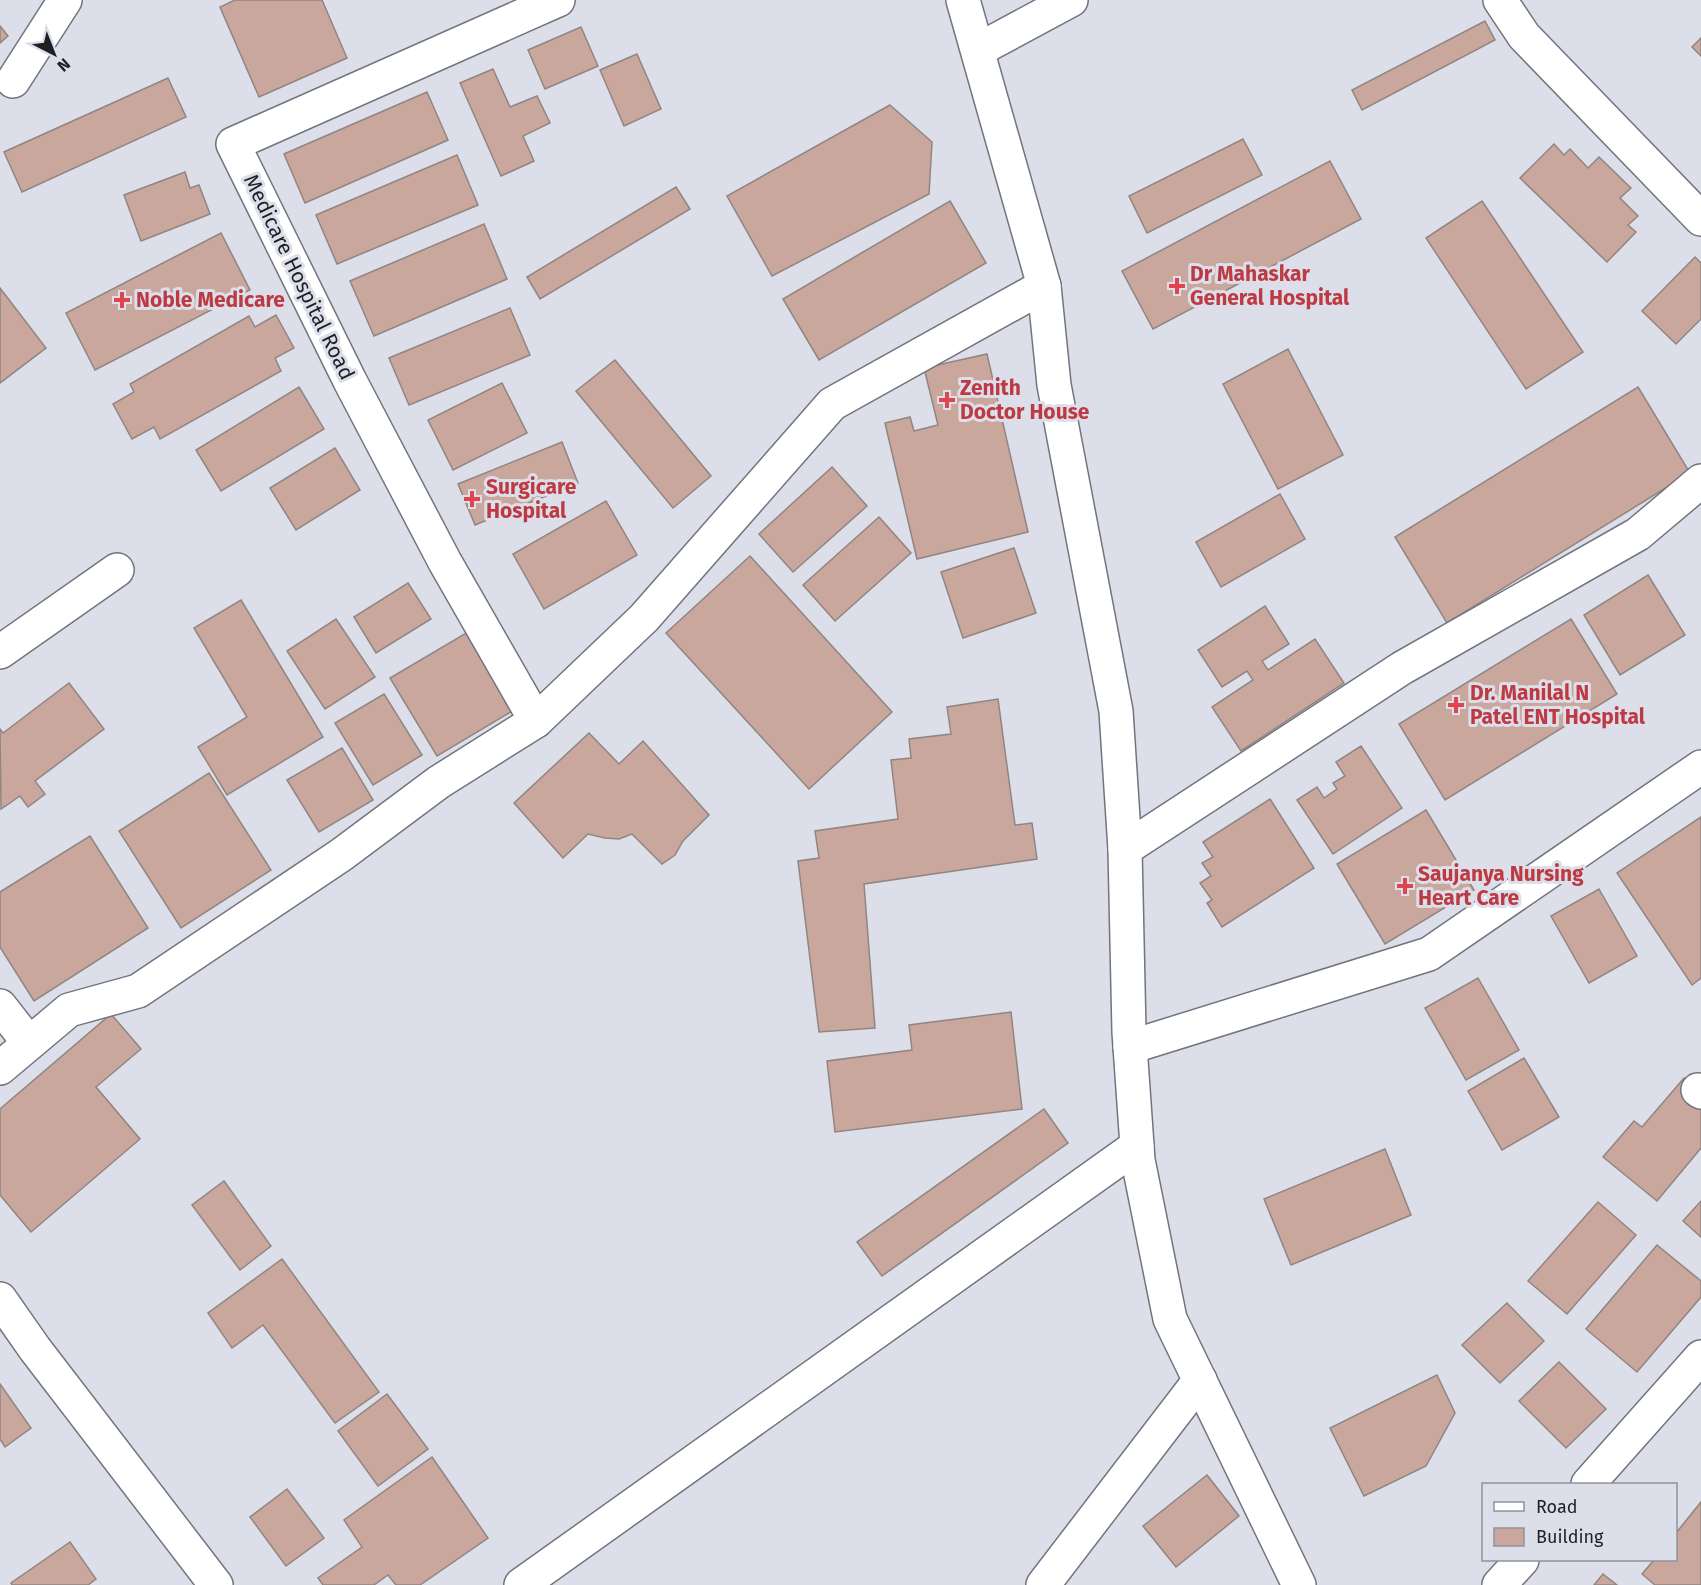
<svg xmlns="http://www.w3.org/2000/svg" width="1701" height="1585" font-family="'Fira Sans',sans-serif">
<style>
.building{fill:#caa79d;stroke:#918581;stroke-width:1.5}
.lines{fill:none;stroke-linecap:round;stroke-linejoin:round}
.minor-casing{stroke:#72747e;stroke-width:36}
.minor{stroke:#fff;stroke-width:33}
.health-dot{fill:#e0444e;stroke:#dcdeea;stroke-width:2}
.labels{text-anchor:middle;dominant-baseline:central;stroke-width:6;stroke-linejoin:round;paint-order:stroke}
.health-label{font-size:21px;font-weight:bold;fill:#be3a42;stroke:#dcdeea;text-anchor:start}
.street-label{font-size:21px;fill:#1f2024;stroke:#dcdeea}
</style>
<rect width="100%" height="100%" fill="#dcdeea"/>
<!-- building -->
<g class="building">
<polygon points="235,0 322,0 347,58 259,97 220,7"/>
<polygon points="1485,21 1495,40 1362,110 1352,90"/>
<polygon points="0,26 8,36 0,43"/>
<polygon points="581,27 598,66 545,89 528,50"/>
<polygon points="1701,38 1701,56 1692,47"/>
<polygon points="637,54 661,109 624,126 600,70"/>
<polygon points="493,69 510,107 537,96 550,123 523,136 534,161 501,176 460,83"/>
<polygon points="168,78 186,117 22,192 4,152"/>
<polygon points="427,92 448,140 305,203 284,154"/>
<polygon points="890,105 932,142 929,194 772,276 727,196"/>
<polygon points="1243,139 1262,175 1147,233 1129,196"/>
<polygon points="1554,144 1564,155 1570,149 1588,168 1599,157 1631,188 1620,198 1638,216 1628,225 1636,232 1607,262 1520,178"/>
<polygon points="457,155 478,205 337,264 316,215"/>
<polygon points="1330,161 1361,219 1153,329 1122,271"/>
<polygon points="185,172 190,188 199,185 210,214 141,241 124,195"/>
<polygon points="676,187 690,209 540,299 527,277"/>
<polygon points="950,201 986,263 819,360 783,299"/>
<polygon points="1482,201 1583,352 1526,389 1426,238"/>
<polygon points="484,224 507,279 374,336 350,281"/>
<polygon points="221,233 250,290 95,370 66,313"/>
<polygon points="1695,257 1701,263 1701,319 1676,344 1642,311"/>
<polygon points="0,288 46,348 0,383"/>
<polygon points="510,308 530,355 409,405 389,358"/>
<polygon points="276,315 294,348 275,358 281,371 160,439 154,427 132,439 113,404 134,392 130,384 249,316 255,327"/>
<polygon points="1288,349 1343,455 1278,489 1223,384"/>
<polygon points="987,354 1028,532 917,559 885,423 910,417 914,431 938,425 924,368"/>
<polygon points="615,360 711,476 673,508 576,391"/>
<polygon points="502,383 527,433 453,470 428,420"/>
<polygon points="299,387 324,429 221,491 196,450"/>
<polygon points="1638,387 1690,473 1447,623 1395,537"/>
<polygon points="562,442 578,483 475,525 458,484"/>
<polygon points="335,448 360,490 296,530 270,488"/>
<polygon points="832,467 867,506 793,572 759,534"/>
<polygon points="1280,494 1305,539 1221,587 1196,542"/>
<polygon points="606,501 637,555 544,609 513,554"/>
<polygon points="879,517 911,553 835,621 803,585"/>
<polygon points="1014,548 1036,613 963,638 941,572"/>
<polygon points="750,556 892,712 809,789 666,633"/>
<polygon points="1648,575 1685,635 1620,675 1584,615"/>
<polygon points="408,583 431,619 376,653 354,617"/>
<polygon points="241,600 323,737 227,795 198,747 247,717 194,628"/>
<polygon points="1265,606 1289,644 1262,661 1268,670 1315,639 1344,683 1241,751 1212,707 1253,680 1247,671 1222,687 1198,650"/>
<polygon points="336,619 375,677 325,709 287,651"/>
<polygon points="1571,619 1617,694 1445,800 1399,724"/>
<polygon points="468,632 514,710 437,756 390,678"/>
<polygon points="69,683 104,729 35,781 45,794 28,807 20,796 1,809 0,729 3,733"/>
<polygon points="384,694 422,755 373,785 335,723"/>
<polygon points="998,699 1015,825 1032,823 1037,859 864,884 875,1028 819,1032 798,861 819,858 815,831 898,819 891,760 911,758 909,739 951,734 947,707"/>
<polygon points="589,733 619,764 643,741 709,815 683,841 675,855 662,864 632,834 619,839 605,838 588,834 563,858 514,803"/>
<polygon points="1361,746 1402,808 1333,854 1297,800 1317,787 1324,798 1337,789 1333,783 1345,776 1336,762"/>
<polygon points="342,748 373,800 319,832 287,780"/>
<polygon points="209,773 271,870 181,928 119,831"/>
<polygon points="1270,799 1314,868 1222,927 1207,903 1212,900 1200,883 1211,876 1202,863 1213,857 1203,842"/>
<polygon points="1426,810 1474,890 1385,944 1337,864"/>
<polygon points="1701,817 1701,978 1692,985 1617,873"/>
<polygon points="90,836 148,928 34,1001 0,947 0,892"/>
<polygon points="1599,889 1637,956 1589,983 1551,916"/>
<polygon points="1478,978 1519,1050 1466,1080 1425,1008"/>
<polygon points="1011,1012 1022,1109 835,1132 827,1061 912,1050 909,1025"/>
<polygon points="111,1014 141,1049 96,1087 140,1139 31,1232 0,1195 0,1109"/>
<polygon points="1524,1058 1559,1117 1502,1150 1468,1091"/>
<polygon points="1684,1078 1701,1093 1701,1148 1657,1201 1603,1157 1634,1121 1642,1127"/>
<polygon points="1044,1109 1068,1143 882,1276 857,1242"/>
<polygon points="1385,1149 1411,1215 1291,1265 1264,1199"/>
<polygon points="224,1181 271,1246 240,1270 192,1205"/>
<polygon points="1701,1201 1701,1237 1683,1221"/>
<polygon points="1598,1202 1636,1235 1567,1314 1528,1281"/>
<polygon points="1657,1245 1701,1281 1701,1297 1637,1372 1586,1329"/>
<polygon points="282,1259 379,1392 335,1423 263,1325 232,1348 208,1313"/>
<polygon points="1507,1303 1544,1341 1500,1383 1462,1345"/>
<polygon points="1559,1362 1606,1409 1566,1448 1519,1401"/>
<polygon points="1437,1375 1455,1413 1426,1466 1364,1496 1330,1428"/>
<polygon points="0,1384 31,1428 5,1447 0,1439"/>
<polygon points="387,1394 428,1449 378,1486 338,1431"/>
<polygon points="432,1457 488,1538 420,1585 396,1585 388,1575 374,1585 323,1585 318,1578 362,1547 344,1520"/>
<polygon points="1207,1475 1239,1516 1176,1567 1143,1526"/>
<polygon points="287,1489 324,1538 286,1566 250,1517"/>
<polygon points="1701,1502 1701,1585 1655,1585 1642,1574 1654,1560 1676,1560 1676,1533"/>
<polygon points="70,1542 96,1579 88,1585 12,1585 11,1583"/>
<polygon points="1603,1574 1617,1585 1594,1585"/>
</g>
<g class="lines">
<defs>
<g id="minor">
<polyline points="963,0 1044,286 1054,385 1116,711 1125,849 1129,1032 1138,1160 1170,1319 1299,1585"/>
<polyline points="1500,0 1524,36 1701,219"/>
<polyline points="978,50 1071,0"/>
<polyline points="13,81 65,0"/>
<polyline points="0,652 117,570"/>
<polyline points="536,721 445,562 350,381 233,144 558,0"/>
<polyline points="1125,849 1402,668 1638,534 1701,481"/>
<polyline points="0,1006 29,1043"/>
<polyline points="1130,1047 1429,954 1701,767"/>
<polyline points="0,1068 69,1010 138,991 341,855 439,782 536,721 644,618 832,404 1044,286"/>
<polyline points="1698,1090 1701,1092"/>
<polyline points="0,1299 35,1349 216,1585"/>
<polyline points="1588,1484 1701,1357"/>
<polyline points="521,1585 1137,1146"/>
<polyline points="1043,1585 1200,1380"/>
<polyline points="1499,1585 1522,1560"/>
</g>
</defs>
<!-- minor casing -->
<use href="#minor" class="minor-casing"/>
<!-- minor -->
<use href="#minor" class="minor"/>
</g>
<!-- markers -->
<g class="health-dot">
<path d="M1174 277h6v6h6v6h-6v6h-6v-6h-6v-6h6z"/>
<path d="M119 291h6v6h6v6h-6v6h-6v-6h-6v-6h6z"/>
<path d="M944 391h6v6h6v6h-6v6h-6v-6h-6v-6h6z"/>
<path d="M469 490h6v6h6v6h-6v6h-6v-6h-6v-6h6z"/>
<path d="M1453 696h6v6h6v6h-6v6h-6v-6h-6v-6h6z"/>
<path d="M1402 877h6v6h6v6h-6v6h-6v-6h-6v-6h6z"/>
</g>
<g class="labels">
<!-- health labels -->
<g class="health-label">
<text x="1190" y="274">Dr Mahaskar<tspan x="1190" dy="24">General Hospital</tspan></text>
<text x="136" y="300">Noble Medicare</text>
<text x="960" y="388">Zenith<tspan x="960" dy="24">Doctor House</tspan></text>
<text x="486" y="487">Surgicare<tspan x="486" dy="24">Hospital</tspan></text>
<text x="1470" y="693">Dr. Manilal N<tspan x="1470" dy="24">Patel ENT Hospital</tspan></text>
<text x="1418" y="874">Saujanya Nursing<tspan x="1418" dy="24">Heart Care</tspan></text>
</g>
<!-- street labels -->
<g class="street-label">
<text transform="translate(299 277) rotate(64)">Medicare Hospital Road</text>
</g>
</g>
<!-- legend -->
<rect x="1482" y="1483" width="195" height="78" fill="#dcdeea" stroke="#90929b" stroke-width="1.5"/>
<rect x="1494" y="1502" width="30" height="9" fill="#ffffff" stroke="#90929b" stroke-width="1.5"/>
<text x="1536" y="1513" font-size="18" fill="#1f2024">Road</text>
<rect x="1494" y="1528" width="30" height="18" fill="#caa79d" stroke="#90929b" stroke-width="1.5"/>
<text x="1536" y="1543" font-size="18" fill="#1f2024">Building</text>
<!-- north arrow -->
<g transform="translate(54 54) rotate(138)" stroke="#dcdeea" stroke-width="4.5" paint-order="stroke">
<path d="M0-4.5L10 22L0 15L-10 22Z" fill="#1f2024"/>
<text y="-9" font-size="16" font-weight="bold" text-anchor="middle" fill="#1f2024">N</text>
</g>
</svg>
